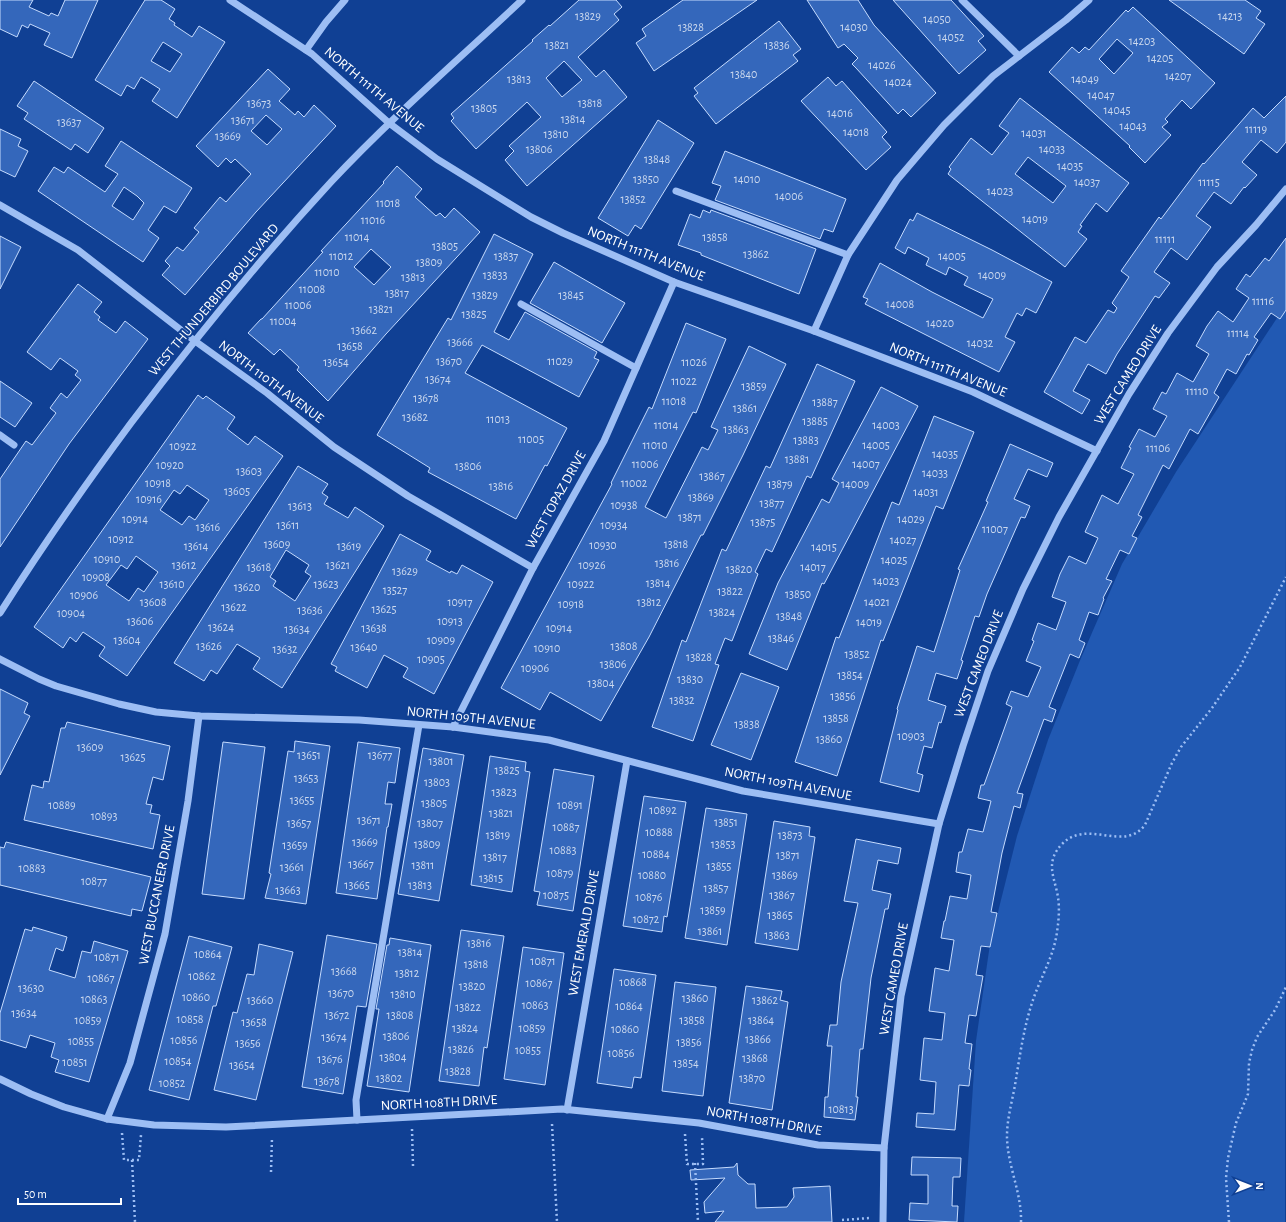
<svg xmlns="http://www.w3.org/2000/svg" width="1286" height="1222" font-family="'Alegreya Sans',sans-serif">
<style>
.green{fill:#2159b3}
.building{fill:#3467bb;stroke:#c5dbfe;fill-rule:evenodd}
.lines{fill:none;stroke-linecap:round;stroke-linejoin:round}
.path{stroke:#9dbef4;stroke-width:2.5;stroke-dasharray:2 3;stroke-linecap:butt}
.minor{stroke:#9dbef4;stroke-width:7}
.labels{text-anchor:middle;dominant-baseline:central;stroke-width:4;stroke-linejoin:round;paint-order:stroke}
.number-label{font-size:12px;fill:#ccd9ee}
.street-label{font-size:14px;fill:#fff;stroke:#104094}
</style>
<rect width="100%" height="100%" fill="#104094"/>
<!-- green -->
<polygon class="green" points="1286,308 1285,1222 964,1222 976,1041 990,944 1017,836 1048,740 1081,658 1122,564 1176,472 1277,318"/>
<!-- building -->
<g class="building">
<polygon points="0,0 33,0 29,7 49,16 51,13 58,16 65,0 98,0 72,58 44,45 50,33 30,24 28,28 22,25 17,37 0,29"/>
<path d="M 145,0 L 161,0 L 175,9 L 169,19 L 175,23 L 174,25 L 192,37 L 199,26 L 225,42 L 177,118 L 152,101 L 160,89 L 141,77 L 134,89 L 127,85 L 121,96 L 95,80 ZM 163,42 L 182,54 L 170,72 L 151,61 Z"/>
<path d="M 579,0 L 616,0 L 622,7 L 614,14 L 619,20 L 578,57 L 596,77 L 604,70 L 627,97 L 527,186 L 505,160 L 514,151 L 509,146 L 541,117 L 527,102 L 476,149 L 451,121 L 454,118 L 451,114 L 533,41 L 532,40 L 549,25 L 550,26 ZM 564,61 L 582,80 L 562,97 L 546,78 Z"/>
<polygon points="683,0 757,0 654,71 636,43 646,36 642,29"/>
<polygon points="807,0 858,0 874,25 936,93 911,117 903,109 898,114 856,68 852,64 858,58 844,44 838,48"/>
<polygon points="893,0 951,0 984,36 978,41 986,50 959,74"/>
<polygon points="1169,0 1245,0 1261,11 1256,18 1265,24 1244,54"/>
<path d="M 1133,7 L 1215,83 L 1191,109 L 1182,100 L 1165,119 L 1168,122 L 1162,127 L 1171,135 L 1145,163 L 1129,147 L 1130,146 L 1049,72 L 1072,47 L 1079,53 L 1085,47 L 1089,50 L 1126,10 L 1128,12 ZM 1117,39 L 1133,53 L 1114,74 L 1099,59 Z"/>
<polygon points="779,21 801,49 793,55 798,61 716,124 694,96 698,93 694,88"/>
<path d="M 268,69 L 290,89 L 279,101 L 295,115 L 298,111 L 304,117 L 314,105 L 336,126 L 256,212 L 185,295 L 162,275 L 170,266 L 165,261 L 177,247 L 183,251 L 199,232 L 194,228 L 220,197 L 226,202 L 251,174 L 235,159 L 231,163 L 226,158 L 218,167 L 196,146 ZM 266,115 L 282,129 L 267,145 L 251,131 Z"/>
<polygon points="828,77 836,86 842,81 887,132 882,137 891,147 866,170 801,101"/>
<polygon points="34,81 104,128 88,153 75,144 71,150 24,119 28,113 17,106"/>
<polygon points="1286,96 1286,142 1277,153 1261,140 1242,162 1257,175 1245,188 1244,187 1231,204 1214,192 1196,216 1211,227 1187,260 1171,248 1154,272 1170,283 1159,298 1155,296 1117,354 1106,374 1088,364 1073,391 1090,400 1082,414 1044,392 1075,337 1086,343 1108,310 1114,313 1117,308 1112,303 1129,277 1121,271 1159,217 1161,219 1203,163 1204,164 1253,108 1264,118"/>
<path d="M 1020,98 L 1129,183 L 1107,212 L 1096,203 L 1080,225 L 1082,226 L 1078,232 L 1087,239 L 1065,267 L 948,174 L 951,169 L 949,167 L 971,138 L 992,155 L 1009,133 L 999,126 ZM 1028,157 L 1066,186 L 1053,203 L 1015,174 Z"/>
<polygon points="658,120 694,143 641,229 635,225 628,236 598,218"/>
<polygon points="0,129 21,139 18,146 28,151 15,177 0,170"/>
<path d="M 121,141 L 192,188 L 176,213 L 164,206 L 148,230 L 159,238 L 143,262 L 38,191 L 54,167 L 64,173 L 68,167 L 105,192 L 118,174 L 105,166 ZM 124,187 L 137,196 L 144,203 L 133,220 L 112,206 Z"/>
<polygon points="725,151 846,199 833,232 824,229 820,239 715,200 721,186 712,183"/>
<path d="M 397,166 L 422,189 L 415,197 L 436,216 L 440,213 L 445,218 L 454,208 L 480,232 L 386,334 L 328,401 L 297,370 L 299,367 L 280,349 L 274,355 L 248,333 L 261,319 L 262,319 L 323,252 L 321,251 L 384,183 L 383,182 ZM 371,249 L 391,267 L 374,285 L 354,267 Z"/>
<polygon points="703,210 710,213 711,210 816,249 799,294 701,255 701,253 678,245 690,214 700,218"/>
<polygon points="917,213 992,250 1052,282 1036,313 1026,308 1022,316 1017,313 1005,337 1015,342 999,372 865,304 868,299 863,297 880,263 932,292 983,318 993,299 964,285 968,277 949,267 946,275 926,265 929,258 908,247 905,254 895,248 910,219 913,221"/>
<polygon points="494,234 533,254 494,332 509,340 525,312 597,352 594,358 599,360 579,397 482,345 465,373 567,428 547,466 545,465 516,519 428,472 430,468 377,435 448,318 451,320"/>
<polygon points="0,236 21,247 0,289"/>
<polygon points="1286,238 1286,310 1280,319 1271,313 1254,337 1258,340 1249,355 1247,354 1236,374 1227,369 1214,393 1219,397 1198,434 1190,429 1169,469 1163,465 1138,515 1142,517 1132,536 1137,538 1129,554 1120,550 1106,579 1112,581 1103,598 1104,599 1098,615 1089,612 1079,640 1085,643 1079,658 1070,654 1049,707 1056,710 1052,722 1044,719 1017,793 1023,794 1020,808 1014,806 1002,853 991,912 997,913 990,947 981,946 976,975 983,976 976,1016 969,1015 965,1043 972,1044 969,1069 971,1070 969,1086 959,1085 955,1130 916,1127 917,1113 934,1114 936,1082 920,1080 924,1038 942,1040 945,1013 929,1011 935,968 949,971 954,940 941,938 944,921 945,921 950,896 967,899 971,875 956,872 959,852 962,852 968,829 983,832 991,801 978,798 981,785 984,785 1012,707 1006,704 1011,691 1028,697 1041,667 1026,661 1034,641 1032,640 1038,623 1056,630 1066,602 1052,597 1060,574 1069,556 1086,564 1098,538 1085,532 1102,495 1118,504 1134,474 1121,468 1131,448 1129,447 1139,429 1155,437 1167,416 1153,409 1162,392 1166,394 1177,373 1193,382 1209,354 1196,346 1207,326 1218,311 1233,322 1249,298 1236,289 1246,274 1250,277 1265,258 1269,261"/>
<polygon points="554,262 625,303 602,343 530,303"/>
<polygon points="78,284 102,302 94,312 100,317 98,320 116,333 125,321 148,339 69,444 0,547 0,479 26,441 32,445 56,413 50,408 61,393 67,398 81,380 75,375 78,371 60,358 51,370 27,352"/>
<polygon points="686,323 726,339 696,413 693,412 645,507 666,518 702,447 708,450 718,430 711,427 749,346 786,364 743,455 703,535 701,535 649,637 601,721 550,692 540,710 501,688 612,484 611,483 649,407 652,409"/>
<polygon points="817,364 855,381 811,478 807,476 772,552 766,549 755,572 758,574 732,641 725,638 715,664 719,665 693,741 652,727 682,640 686,642 722,549 726,551 766,466 770,468"/>
<polygon points="0,381 32,403 15,427 0,417"/>
<polygon points="881,387 918,406 824,584 822,583 787,670 749,654 778,583 822,499 829,503 839,483 832,479"/>
<path d="M 198,395 L 203,399 L 206,396 L 235,417 L 227,429 L 248,445 L 255,436 L 283,456 L 127,676 L 99,656 L 105,647 L 83,632 L 76,642 L 70,637 L 63,648 L 34,627 ZM 187,485 L 209,500 L 195,520 L 189,516 L 182,525 L 160,510 L 174,490 L 180,494 ZM 136,556 L 158,572 L 144,592 L 138,588 L 129,601 L 106,585 L 121,565 L 127,569 Z"/>
<polygon points="934,416 974,432 943,509 936,506 883,641 881,640 837,776 795,762 836,637 839,638 892,502 899,505"/>
<polygon points="1010,444 1053,463 1047,477 1028,469 1014,499 1030,506 1025,518 1021,517 987,594 979,617 975,616 961,660 963,661 957,679 936,673 928,700 946,706 941,723 939,722 932,748 924,746 917,773 923,775 919,792 880,782 898,710 897,709 917,646 934,652 960,570 958,569 988,502 986,501"/>
<path d="M 298,466 L 328,484 L 322,493 L 328,497 L 324,504 L 348,518 L 355,507 L 384,526 L 282,688 L 253,669 L 260,658 L 237,644 L 217,674 L 211,670 L 204,681 L 174,663 ZM 286,550 L 309,565 L 305,572 L 311,576 L 295,601 L 273,586 L 276,581 L 270,577 Z"/>
<polygon points="400,534 431,551 426,560 450,573 451,571 457,574 462,565 493,582 434,694 403,677 408,668 384,655 367,688 335,671 337,667 331,664"/>
<polygon points="741,673 779,687 751,760 711,745"/>
<polygon points="0,689 28,703 24,713 30,716 0,775"/>
<polygon points="67,722 170,746 163,780 153,777 146,804 152,805 150,813 160,815 153,849 24,820 32,785 43,788 44,781 49,782 61,728 65,728"/>
<polygon points="295,741 330,746 306,904 265,898 271,874 269,873 288,751 294,752"/>
<polygon points="223,742 265,747 244,899 202,894"/>
<polygon points="358,742 400,748 395,783 388,782 385,804 392,804 388,827 387,827 377,899 336,893"/>
<polygon points="423,748 464,755 439,901 398,894"/>
<polygon points="490,756 526,762 525,771 530,772 512,892 471,885"/>
<polygon points="554,769 594,776 573,911 537,905 540,892 534,891"/>
<polygon points="644,796 686,802 667,917 664,916 662,932 623,926"/>
<polygon points="706,808 747,814 727,945 685,938"/>
<polygon points="774,821 810,827 809,836 815,837 798,950 755,943"/>
<polygon points="856,839 901,848 898,864 878,860 872,890 891,894 888,909 885,909 871,978 863,1049 860,1049 856,1097 858,1097 855,1120 824,1117 825,1097 828,1097 832,1046 827,1046 830,1025 837,1025 841,982 858,903 844,901"/>
<polygon points="6,842 151,877 142,911 132,909 131,916 0,885 0,847 4,848"/>
<polygon points="33,927 67,937 63,951 56,948 49,970 75,978 82,951 91,953 94,941 128,951 89,1082 55,1072 59,1060 51,1057 55,1043 30,1035 26,1048 0,1040 0,1013 25,929 32,931"/>
<polygon points="461,930 504,936 487,1048 484,1047 479,1086 439,1081"/>
<polygon points="327,935 377,944 366,1007 357,1006 343,1094 302,1087"/>
<polygon points="189,936 232,947 216,1006 213,1006 189,1100 149,1090"/>
<polygon points="390,938 431,945 409,1092 367,1086 379,1009 376,1009 387,945 389,945"/>
<polygon points="259,944 293,952 256,1100 214,1090 233,1012 237,1013 247,974 254,975"/>
<polygon points="523,947 564,953 545,1085 504,1079"/>
<polygon points="614,969 656,975 641,1078 634,1077 632,1088 597,1083"/>
<polygon points="675,982 716,987 703,1096 662,1091"/>
<polygon points="746,986 782,991 780,1000 788,1002 772,1110 729,1103"/>
<polygon points="912,1157 961,1158 960,1177 953,1177 952,1206 958,1206 957,1222 909,1220 910,1203 928,1204 928,1175 911,1175"/>
<polygon points="737,1163 738,1175 748,1184 755,1184 756,1208 787,1207 794,1197 793,1188 830,1186 832,1222 715,1222 724,1211 705,1213 704,1202 725,1178 691,1180 690,1170 734,1167"/>
</g>
<g class="lines">
<!-- path -->
<g class="path">
<polyline points="552,1124 557,1222"/>
<polyline points="412,1129 413,1166"/>
<polyline points="122,1133 124,1160 139,1160 141,1135"/>
<polyline points="685,1134 687,1164 703,1164 702,1136"/>
<polyline points="132,1160 135,1222"/>
<polyline points="695,1163 698,1222"/>
<polyline points="271,1172 272,1137"/>
<polyline points="842,1220 870,1218"/>
<path d="M 1021,1222 C 1022,1193 1007,1165 1007,1136 C 1007,1119 1012,1102 1015,1085 C 1020,1055 1024,1025 1034,997 C 1042,975 1054,955 1057,932 C 1059,919 1060,905 1057,892 C 1053,874 1046,861 1062,844 C 1088,818 1123,853 1145,825 L 1172,763 L 1181,747 L 1212,708 L 1240,667 L 1286,577"/>
<polyline points="1229,1222 1226,1178 1228,1158 1236,1123 1248,1094 1249,1063 1252,1050 1257,1037 1275,1010 1286,987"/>
</g>
<!-- minor -->
<g class="minor">
<polyline points="230,0 312,54 389,123 437,159 531,217 563,233 674,282 814,331 973,392 1097,451"/>
<polyline points="962,0 1019,56"/>
<polyline points="306,50 326,22 345,0"/>
<polyline points="676,191 848,255"/>
<polyline points="0,205 78,250 195,341 267,393 334,447 408,496 533,568"/>
<polyline points="521,304 636,368"/>
<polyline points="814,331 848,255 897,180 944,125 993,76 1066,20 1089,0"/>
<polyline points="0,435 14,445"/>
<path d="M 0,613 C 41,548 85,485 131,423 C 194,340 260,259 331,182 C 391,118 458,60 522,0"/>
<polyline points="0,659 39,679 56,686 119,704 156,712 199,716 359,720 453,727 549,740 743,791 939,824"/>
<polyline points="453,727 533,568 604,441 674,282"/>
<polyline points="0,1079 31,1094 64,1107 107,1119 154,1125 226,1127 562,1109 699,1123 818,1145 884,1148"/>
<polyline points="567,1110 627,761"/>
<polyline points="107,1119 130,1063 165,934 188,801 199,716"/>
<polyline points="357,1120 356,1100 419,725"/>
<polyline points="883,1222 884,1148 901,996 939,824 963,746 988,671 1023,589 1059,517 1129,394 1168,333 1217,267 1256,225 1286,189"/>
</g>
</g>
<g class="labels">
<!-- number labels -->
<g class="number-label">
<text x="588" y="16">13829</text>
<text x="1230" y="16">14213</text>
<text x="937" y="19">14050</text>
<text x="691" y="27">13828</text>
<text x="854" y="27">14030</text>
<text x="951" y="37">14052</text>
<text x="1142" y="41">14203</text>
<text x="557" y="45">13821</text>
<text x="777" y="45">13836</text>
<text x="1160" y="58">14205</text>
<text x="882" y="65">14026</text>
<text x="744" y="74">13840</text>
<text x="1178" y="76">14207</text>
<text x="519" y="79">13813</text>
<text x="1085" y="79">14049</text>
<text x="898" y="82">14024</text>
<text x="1101" y="95">14047</text>
<text x="259" y="103">13673</text>
<text x="590" y="103">13818</text>
<text x="484" y="108">13805</text>
<text x="1117" y="110">14045</text>
<text x="840" y="113">14016</text>
<text x="573" y="119">13814</text>
<text x="243" y="120">13671</text>
<text x="69" y="122">13637</text>
<text x="1133" y="126">14043</text>
<text x="1256" y="129">11119</text>
<text x="856" y="132">14018</text>
<text x="1034" y="133">14031</text>
<text x="556" y="134">13810</text>
<text x="228" y="136">13669</text>
<text x="539" y="149">13806</text>
<text x="1052" y="149">14033</text>
<text x="657" y="159">13848</text>
<text x="1070" y="166">14035</text>
<text x="646" y="179">13850</text>
<text x="747" y="179">14010</text>
<text x="1087" y="182">14037</text>
<text x="1209" y="182">11115</text>
<text x="1000" y="191">14023</text>
<text x="789" y="196">14006</text>
<text x="633" y="199">13852</text>
<text x="388" y="203">11018</text>
<text x="1035" y="219">14019</text>
<text x="373" y="220">11016</text>
<text x="357" y="237">11014</text>
<text x="715" y="237">13858</text>
<text x="1165" y="239">11111</text>
<text x="445" y="246">13805</text>
<text x="756" y="254">13862</text>
<text x="341" y="256">11012</text>
<text x="506" y="256">13837</text>
<text x="952" y="256">14005</text>
<text x="429" y="262">13809</text>
<text x="327" y="272">11010</text>
<text x="495" y="275">13833</text>
<text x="992" y="275">14009</text>
<text x="413" y="277">13813</text>
<text x="312" y="289">11008</text>
<text x="397" y="293">13817</text>
<text x="485" y="295">13829</text>
<text x="571" y="295">13845</text>
<text x="1263" y="301">11116</text>
<text x="900" y="304">14008</text>
<text x="298" y="305">11006</text>
<text x="381" y="309">13821</text>
<text x="474" y="314">13825</text>
<text x="283" y="321">11004</text>
<text x="940" y="323">14020</text>
<text x="364" y="330">13662</text>
<text x="1238" y="333">11114</text>
<text x="460" y="342">13666</text>
<text x="980" y="343">14032</text>
<text x="350" y="346">13658</text>
<text x="449" y="361">13670</text>
<text x="560" y="361">11029</text>
<text x="336" y="362">13654</text>
<text x="694" y="362">11026</text>
<text x="438" y="379">13674</text>
<text x="684" y="381">11022</text>
<text x="754" y="386">13859</text>
<text x="1197" y="391">11110</text>
<text x="426" y="398">13678</text>
<text x="674" y="401">11018</text>
<text x="825" y="402">13887</text>
<text x="745" y="408">13861</text>
<text x="415" y="417">13682</text>
<text x="498" y="419">11013</text>
<text x="815" y="421">13885</text>
<text x="666" y="425">11014</text>
<text x="886" y="425">14003</text>
<text x="736" y="429">13863</text>
<text x="531" y="439">11005</text>
<text x="806" y="440">13883</text>
<text x="655" y="445">11010</text>
<text x="876" y="445">14005</text>
<text x="183" y="446">10922</text>
<text x="1158" y="448">11106</text>
<text x="945" y="454">14035</text>
<text x="797" y="459">13881</text>
<text x="645" y="464">11006</text>
<text x="866" y="464">14007</text>
<text x="170" y="465">10920</text>
<text x="468" y="466">13806</text>
<text x="249" y="471">13603</text>
<text x="935" y="473">14033</text>
<text x="712" y="476">13867</text>
<text x="158" y="483">10918</text>
<text x="634" y="483">11002</text>
<text x="780" y="484">13879</text>
<text x="855" y="484">14009</text>
<text x="501" y="486">13816</text>
<text x="237" y="491">13605</text>
<text x="926" y="492">14031</text>
<text x="701" y="497">13869</text>
<text x="149" y="499">10916</text>
<text x="772" y="503">13877</text>
<text x="624" y="505">10938</text>
<text x="300" y="506">13613</text>
<text x="690" y="517">13871</text>
<text x="135" y="519">10914</text>
<text x="911" y="519">14029</text>
<text x="763" y="522">13875</text>
<text x="288" y="525">13611</text>
<text x="614" y="525">10934</text>
<text x="208" y="527">13616</text>
<text x="995" y="529">11007</text>
<text x="121" y="539">10912</text>
<text x="903" y="540">14027</text>
<text x="277" y="544">13609</text>
<text x="676" y="544">13818</text>
<text x="603" y="545">10930</text>
<text x="196" y="546">13614</text>
<text x="349" y="546">13619</text>
<text x="824" y="547">14015</text>
<text x="107" y="559">10910</text>
<text x="894" y="560">14025</text>
<text x="667" y="563">13816</text>
<text x="184" y="565">13612</text>
<text x="338" y="565">13621</text>
<text x="592" y="565">10926</text>
<text x="259" y="567">13618</text>
<text x="813" y="567">14017</text>
<text x="739" y="569">13820</text>
<text x="405" y="571">13629</text>
<text x="96" y="577">10908</text>
<text x="886" y="581">14023</text>
<text x="658" y="583">13814</text>
<text x="172" y="584">13610</text>
<text x="326" y="584">13623</text>
<text x="581" y="584">10922</text>
<text x="247" y="587">13620</text>
<text x="395" y="590">13527</text>
<text x="730" y="591">13822</text>
<text x="798" y="594">13850</text>
<text x="84" y="595">10906</text>
<text x="153" y="602">13608</text>
<text x="460" y="602">10917</text>
<text x="649" y="602">13812</text>
<text x="877" y="602">14021</text>
<text x="571" y="604">10918</text>
<text x="234" y="607">13622</text>
<text x="384" y="609">13625</text>
<text x="310" y="610">13636</text>
<text x="722" y="612">13824</text>
<text x="71" y="613">10904</text>
<text x="789" y="616">13848</text>
<text x="140" y="621">13606</text>
<text x="450" y="621">10913</text>
<text x="869" y="622">14019</text>
<text x="221" y="627">13624</text>
<text x="374" y="628">13638</text>
<text x="559" y="628">10914</text>
<text x="297" y="629">13634</text>
<text x="781" y="638">13846</text>
<text x="127" y="640">13604</text>
<text x="441" y="640">10909</text>
<text x="209" y="646">13626</text>
<text x="624" y="646">13808</text>
<text x="364" y="647">13640</text>
<text x="547" y="648">10910</text>
<text x="285" y="649">13632</text>
<text x="857" y="654">13852</text>
<text x="699" y="657">13828</text>
<text x="431" y="659">10905</text>
<text x="613" y="664">13806</text>
<text x="535" y="668">10906</text>
<text x="850" y="675">13854</text>
<text x="690" y="679">13830</text>
<text x="601" y="683">13804</text>
<text x="843" y="696">13856</text>
<text x="682" y="700">13832</text>
<text x="836" y="718">13858</text>
<text x="747" y="724">13838</text>
<text x="911" y="736">10903</text>
<text x="829" y="739">13860</text>
<text x="90" y="747">13609</text>
<text x="309" y="755">13651</text>
<text x="380" y="755">13677</text>
<text x="133" y="757">13625</text>
<text x="441" y="761">13801</text>
<text x="507" y="770">13825</text>
<text x="306" y="778">13653</text>
<text x="437" y="782">13803</text>
<text x="504" y="792">13823</text>
<text x="302" y="800">13655</text>
<text x="434" y="803">13805</text>
<text x="62" y="805">10889</text>
<text x="570" y="805">10891</text>
<text x="663" y="810">10892</text>
<text x="501" y="813">13821</text>
<text x="104" y="816">10893</text>
<text x="369" y="820">13671</text>
<text x="726" y="822">13851</text>
<text x="299" y="823">13657</text>
<text x="430" y="823">13807</text>
<text x="566" y="827">10887</text>
<text x="659" y="832">10888</text>
<text x="498" y="835">13819</text>
<text x="790" y="835">13873</text>
<text x="365" y="842">13669</text>
<text x="427" y="844">13809</text>
<text x="723" y="844">13853</text>
<text x="295" y="845">13659</text>
<text x="563" y="850">10883</text>
<text x="656" y="854">10884</text>
<text x="788" y="855">13871</text>
<text x="495" y="857">13817</text>
<text x="361" y="864">13667</text>
<text x="423" y="865">13811</text>
<text x="719" y="866">13855</text>
<text x="292" y="867">13661</text>
<text x="32" y="868">10883</text>
<text x="560" y="873">10879</text>
<text x="652" y="875">10880</text>
<text x="785" y="875">13869</text>
<text x="491" y="878">13815</text>
<text x="94" y="881">10877</text>
<text x="357" y="885">13665</text>
<text x="420" y="885">13813</text>
<text x="716" y="888">13857</text>
<text x="288" y="890">13663</text>
<text x="556" y="895">10875</text>
<text x="782" y="895">13867</text>
<text x="649" y="897">10876</text>
<text x="713" y="910">13859</text>
<text x="780" y="915">13865</text>
<text x="646" y="919">10872</text>
<text x="710" y="931">13861</text>
<text x="777" y="935">13863</text>
<text x="479" y="943">13816</text>
<text x="410" y="952">13814</text>
<text x="208" y="954">10864</text>
<text x="107" y="957">10871</text>
<text x="543" y="961">10871</text>
<text x="476" y="964">13818</text>
<text x="344" y="971">13668</text>
<text x="407" y="973">13812</text>
<text x="202" y="976">10862</text>
<text x="101" y="978">10867</text>
<text x="633" y="982">10868</text>
<text x="539" y="983">10867</text>
<text x="472" y="986">13820</text>
<text x="31" y="988">13630</text>
<text x="341" y="993">13670</text>
<text x="403" y="994">13810</text>
<text x="196" y="997">10860</text>
<text x="695" y="998">13860</text>
<text x="94" y="999">10863</text>
<text x="260" y="1000">13660</text>
<text x="765" y="1000">13862</text>
<text x="535" y="1005">10863</text>
<text x="629" y="1006">10864</text>
<text x="468" y="1007">13822</text>
<text x="24" y="1013">13634</text>
<text x="337" y="1015">13672</text>
<text x="400" y="1015">13808</text>
<text x="190" y="1019">10858</text>
<text x="88" y="1020">10859</text>
<text x="692" y="1020">13858</text>
<text x="761" y="1020">13864</text>
<text x="254" y="1022">13658</text>
<text x="465" y="1028">13824</text>
<text x="532" y="1028">10859</text>
<text x="625" y="1029">10860</text>
<text x="396" y="1036">13806</text>
<text x="334" y="1037">13674</text>
<text x="758" y="1039">13866</text>
<text x="184" y="1040">10856</text>
<text x="81" y="1041">10855</text>
<text x="689" y="1042">13856</text>
<text x="248" y="1043">13656</text>
<text x="461" y="1049">13826</text>
<text x="528" y="1050">10855</text>
<text x="621" y="1053">10856</text>
<text x="393" y="1057">13804</text>
<text x="755" y="1058">13868</text>
<text x="330" y="1059">13676</text>
<text x="178" y="1061">10854</text>
<text x="75" y="1062">10851</text>
<text x="686" y="1063">13854</text>
<text x="242" y="1065">13654</text>
<text x="458" y="1071">13828</text>
<text x="389" y="1078">13802</text>
<text x="752" y="1078">13870</text>
<text x="327" y="1081">13678</text>
<text x="172" y="1083">10852</text>
<text x="841" y="1109">10813</text>
</g>
<!-- street labels -->
<g class="street-label">
<text transform="translate(374 90) rotate(40)">NORTH 111TH AVENUE</text>
<text transform="translate(646 254) rotate(22)">NORTH 111TH AVENUE</text>
<text transform="translate(214 300) rotate(-50)">WEST THUNDERBIRD BOULEVARD</text>
<text transform="translate(948 370) rotate(22)">NORTH 111TH AVENUE</text>
<text transform="translate(1128 375) rotate(-58)">WEST CAMEO DRIVE</text>
<text transform="translate(271 382) rotate(37)">NORTH 110TH AVENUE</text>
<text transform="translate(556 500) rotate(-61)">WEST TOPAZ DRIVE</text>
<text transform="translate(979 664) rotate(-69)">WEST CAMEO DRIVE</text>
<text transform="translate(471 718) rotate(6)">NORTH 109TH AVENUE</text>
<text transform="translate(788 784) rotate(11)">NORTH 109TH AVENUE</text>
<text transform="translate(157 895) rotate(-79)">WEST BUCCANEER DRIVE</text>
<text transform="translate(584 933) rotate(-80)">WEST EMERALD DRIVE</text>
<text transform="translate(894 979) rotate(-80)">WEST CAMEO DRIVE</text>
<text transform="translate(439 1103) rotate(-3)">NORTH 108TH DRIVE</text>
<text transform="translate(764 1121) rotate(10)">NORTH 108TH DRIVE</text>
</g>
</g>
<!-- north arrow -->
<g transform="translate(1250 1186) rotate(90)" stroke="#104094" stroke-width="3" paint-order="stroke">
<path d="M0-3L7 15L0 10L-7 15Z" fill="#ffffff"/>
<text y="-6" font-size="11" font-weight="bold" text-anchor="middle" fill="#ffffff">N</text>
</g>
<!-- scale -->
<path d="M18 1198v6h103v-6" fill="none" stroke="#ffffff" stroke-width="2"/>
<text x="24" y="1198" font-size="12" fill="#ffffff" stroke="#104094" stroke-width="3" paint-order="stroke">50 m</text>
</svg>
